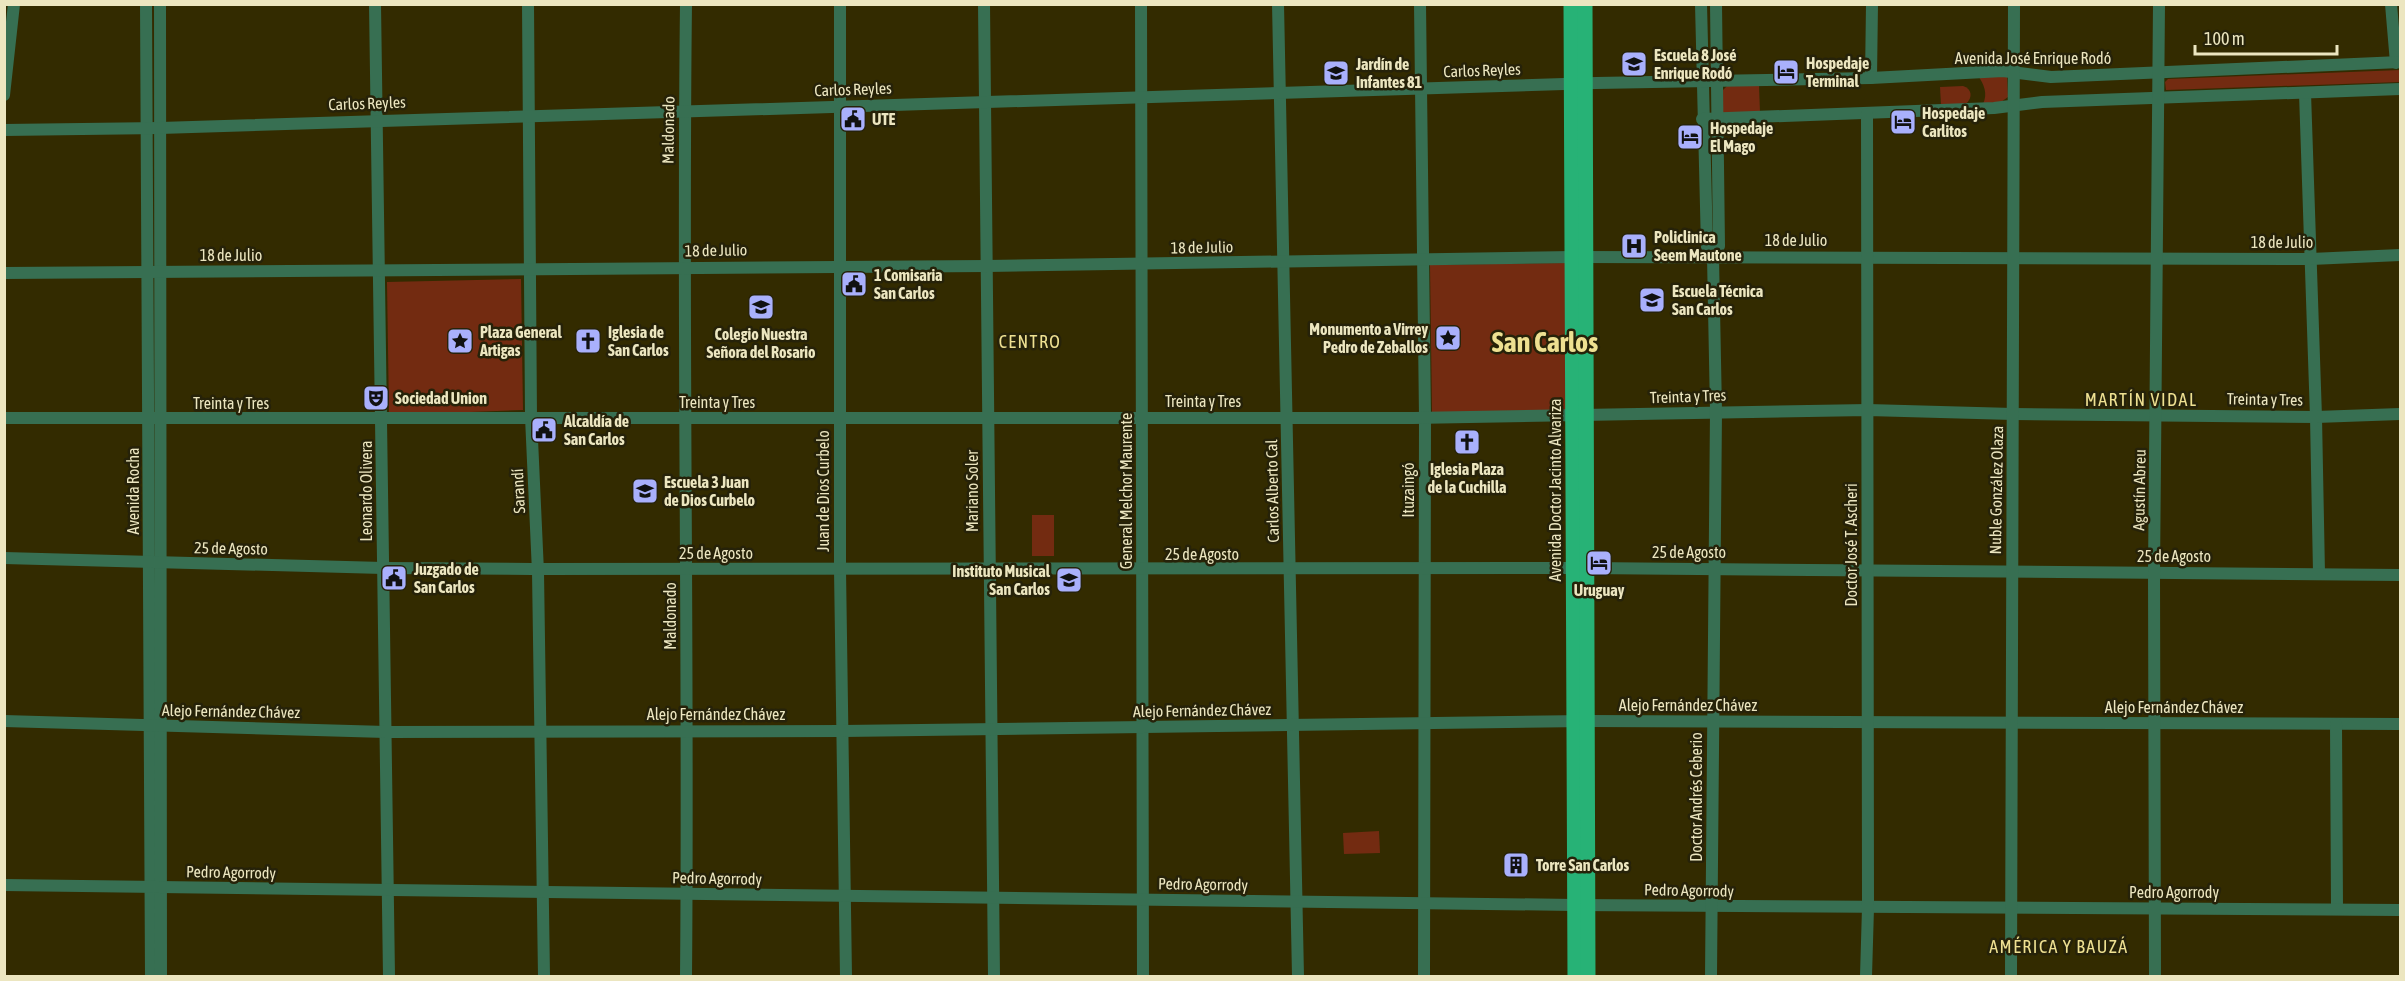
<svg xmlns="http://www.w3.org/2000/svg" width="2405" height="981" font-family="'Asap Condensed',sans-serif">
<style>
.green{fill:#732b11}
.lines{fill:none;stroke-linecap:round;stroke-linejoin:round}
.minor{stroke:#376f52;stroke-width:12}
.major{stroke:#27b276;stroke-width:15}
.labels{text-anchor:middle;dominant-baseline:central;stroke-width:5;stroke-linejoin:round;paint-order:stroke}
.poi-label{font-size:16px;font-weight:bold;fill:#ece6c0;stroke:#262209;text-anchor:start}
.street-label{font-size:16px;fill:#ece6c0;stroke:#262209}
.neighbourhood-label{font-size:18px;letter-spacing:1.5px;fill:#eee091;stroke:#262209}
.town-label{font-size:28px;font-weight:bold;fill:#eee091;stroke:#262209}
</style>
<rect width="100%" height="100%" fill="#332b00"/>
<!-- green -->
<g class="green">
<polygon points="2400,70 2400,82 2166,90 2165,82 2168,79"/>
<path d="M 1978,76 L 2007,77 L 2008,97 L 2001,102 L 1983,104 C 1988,94 1984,84 1978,76 Z"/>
<polygon points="1759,85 1760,113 1722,115 1722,91 1727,86"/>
<path d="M 1963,86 C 1972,89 1973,97 1966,104 L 1941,105 L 1940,87 Z"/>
<polygon points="1565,263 1566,413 1432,414 1430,265"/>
<polygon points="521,279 523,410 389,415 387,282"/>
<rect x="1032" y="515" width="22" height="41"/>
<polygon points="1379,831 1380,853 1344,854 1343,833"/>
</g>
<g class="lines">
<!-- minor -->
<g class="minor">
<polyline points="146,4 151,976"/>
<polyline points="160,4 161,976"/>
<polyline points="375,4 389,976"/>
<polyline points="528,4 531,417 538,572 544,976"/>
<path d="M 686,4 C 682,329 689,652 686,976"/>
<polyline points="840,4 840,570 846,976"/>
<polyline points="984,4 994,976"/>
<polyline points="1141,4 1143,976"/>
<polyline points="1278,4 1298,976"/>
<polyline points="1420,4 1425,417 1424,976"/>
<polyline points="1701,4 1707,247 1713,257"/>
<polyline points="2391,4 2396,63"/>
<polyline points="1871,78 1872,4"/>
<polyline points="2305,93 2316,417 2319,573"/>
<polyline points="4,95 14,4"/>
<polyline points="1702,119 1994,108 2042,102 2400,89"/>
<polyline points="4,130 160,128 1596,83 1871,78 2003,71 2051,77 2400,62"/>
<polyline points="4,273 987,266 1572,257 2311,259 2400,255"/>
<polyline points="4,418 1413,418 1868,410 2013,414 2316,417 2400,414"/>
<polyline points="4,558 383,568 532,569 1586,568 2400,575"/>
<polyline points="4,721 386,732 843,731 1586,721 2400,724"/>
<polyline points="2336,724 2337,909"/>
<polyline points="4,885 1574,905 2400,910"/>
<polyline points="1711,976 1716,411 1713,257 1719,246 1716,4"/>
<polyline points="1866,976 1868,908 1867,114"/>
<polyline points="2011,976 2014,4"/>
<polyline points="2155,976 2154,573 2159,4"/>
</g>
<!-- major -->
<g class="major">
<polyline points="1571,4 1575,976"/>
<polyline points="1585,4 1588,976"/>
</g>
</g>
<!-- icons -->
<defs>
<symbol id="school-square" viewBox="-11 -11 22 22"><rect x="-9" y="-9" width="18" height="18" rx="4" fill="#a9b0fc" stroke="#262209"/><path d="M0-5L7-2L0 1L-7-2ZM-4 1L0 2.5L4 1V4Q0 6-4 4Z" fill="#111"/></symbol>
<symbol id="hotel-square" viewBox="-11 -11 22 22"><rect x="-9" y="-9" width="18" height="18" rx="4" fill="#a9b0fc" stroke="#262209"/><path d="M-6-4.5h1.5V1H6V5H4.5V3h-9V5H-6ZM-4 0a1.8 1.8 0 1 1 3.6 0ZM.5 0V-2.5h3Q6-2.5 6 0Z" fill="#111"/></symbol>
<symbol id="civic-square" viewBox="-11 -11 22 22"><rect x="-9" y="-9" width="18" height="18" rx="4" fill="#a9b0fc" stroke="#262209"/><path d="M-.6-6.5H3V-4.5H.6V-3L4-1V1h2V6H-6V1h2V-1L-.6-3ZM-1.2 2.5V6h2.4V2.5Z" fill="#111"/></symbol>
<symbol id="hospital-square" viewBox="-11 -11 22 22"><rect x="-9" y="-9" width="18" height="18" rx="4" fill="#a9b0fc" stroke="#262209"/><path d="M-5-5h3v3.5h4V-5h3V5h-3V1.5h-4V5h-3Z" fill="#111"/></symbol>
<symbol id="sight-square" viewBox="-11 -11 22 22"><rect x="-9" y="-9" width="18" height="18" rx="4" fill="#a9b0fc" stroke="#262209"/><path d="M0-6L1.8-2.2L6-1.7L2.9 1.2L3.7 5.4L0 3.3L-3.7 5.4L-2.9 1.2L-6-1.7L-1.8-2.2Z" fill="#111"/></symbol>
<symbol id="church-square" viewBox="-11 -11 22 22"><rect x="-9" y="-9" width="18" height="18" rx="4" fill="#a9b0fc" stroke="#262209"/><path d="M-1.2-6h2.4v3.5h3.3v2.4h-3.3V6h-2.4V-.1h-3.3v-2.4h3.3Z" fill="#111"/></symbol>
<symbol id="theatre-square" viewBox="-11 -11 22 22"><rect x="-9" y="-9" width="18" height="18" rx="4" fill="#a9b0fc" stroke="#262209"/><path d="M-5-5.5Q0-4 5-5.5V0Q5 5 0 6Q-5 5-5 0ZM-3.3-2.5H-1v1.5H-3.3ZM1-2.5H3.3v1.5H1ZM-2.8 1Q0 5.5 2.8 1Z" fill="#111"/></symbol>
<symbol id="building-square" viewBox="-11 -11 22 22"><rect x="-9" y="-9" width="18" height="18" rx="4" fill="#a9b0fc" stroke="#262209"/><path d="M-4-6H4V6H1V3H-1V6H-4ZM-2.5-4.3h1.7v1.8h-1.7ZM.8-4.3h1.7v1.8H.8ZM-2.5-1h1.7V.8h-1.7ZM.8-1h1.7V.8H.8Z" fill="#111"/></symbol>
</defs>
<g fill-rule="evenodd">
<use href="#school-square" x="1619" y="49" width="30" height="30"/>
<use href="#hotel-square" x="1771" y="57" width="30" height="30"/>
<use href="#school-square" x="1321" y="58" width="30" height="30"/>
<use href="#civic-square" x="838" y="104" width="30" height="30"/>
<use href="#hotel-square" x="1888" y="107" width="30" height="30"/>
<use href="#hotel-square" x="1675" y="122" width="30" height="30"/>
<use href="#hospital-square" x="1619" y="231" width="30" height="30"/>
<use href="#civic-square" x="839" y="269" width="30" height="30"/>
<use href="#school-square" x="1637" y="285" width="30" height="30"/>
<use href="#school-square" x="746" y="292" width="30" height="30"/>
<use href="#sight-square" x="1433" y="323" width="30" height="30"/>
<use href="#sight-square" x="445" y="326" width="30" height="30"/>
<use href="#church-square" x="573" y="326" width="30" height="30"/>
<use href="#theatre-square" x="361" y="383" width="30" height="30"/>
<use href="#civic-square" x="529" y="415" width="30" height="30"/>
<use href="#church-square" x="1452" y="427" width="30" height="30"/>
<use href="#school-square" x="630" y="476" width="30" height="30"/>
<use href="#hotel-square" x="1584" y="548" width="30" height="30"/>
<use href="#civic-square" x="379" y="563" width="30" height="30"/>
<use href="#school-square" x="1054" y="565" width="30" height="30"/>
<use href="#building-square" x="1501" y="850" width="30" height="30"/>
</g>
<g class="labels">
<!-- poi labels -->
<g class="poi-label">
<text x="1654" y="55">Escuela 8 José<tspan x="1654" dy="18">Enrique Rodó</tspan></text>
<text x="1806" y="63">Hospedaje<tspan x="1806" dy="18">Terminal</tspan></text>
<text x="1356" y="64">Jardín de<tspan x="1356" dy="18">Infantes 81</tspan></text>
<text x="1922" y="113">Hospedaje<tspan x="1922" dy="18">Carlitos</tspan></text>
<text x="872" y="119">UTE</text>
<text x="1710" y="128">Hospedaje<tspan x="1710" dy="18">El Mago</tspan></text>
<text x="1654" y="237">Policlinica<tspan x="1654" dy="18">Seem Mautone</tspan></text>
<text x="874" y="275">1 Comisaria<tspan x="874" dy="18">San Carlos</tspan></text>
<text x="1672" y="291">Escuela Técnica<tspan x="1672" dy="18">San Carlos</tspan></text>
<text x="1428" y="329" text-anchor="end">Monumento a Virrey<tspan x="1428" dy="18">Pedro de Zeballos</tspan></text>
<text x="480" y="332">Plaza General<tspan x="480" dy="18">Artigas</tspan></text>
<text x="608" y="332">Iglesia de<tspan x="608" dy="18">San Carlos</tspan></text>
<text x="761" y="334" text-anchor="middle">Colegio Nuestra<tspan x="761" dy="18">Señora del Rosario</tspan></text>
<text x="395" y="398">Sociedad Union</text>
<text x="564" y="421">Alcaldía de<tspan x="564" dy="18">San Carlos</tspan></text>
<text x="1467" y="469" text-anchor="middle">Iglesia Plaza<tspan x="1467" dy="18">de la Cuchilla</tspan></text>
<text x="664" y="482">Escuela 3 Juan<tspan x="664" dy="18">de Dios Curbelo</tspan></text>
<text x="414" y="569">Juzgado de<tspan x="414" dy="18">San Carlos</tspan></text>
<text x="1050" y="571" text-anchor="end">Instituto Musical<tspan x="1050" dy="18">San Carlos</tspan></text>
<text x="1599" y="590" text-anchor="middle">Uruguay</text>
<text x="1536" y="865">Torre San Carlos</text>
</g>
<!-- street labels -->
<g class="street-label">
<text x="2033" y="58">Avenida José Enrique Rodó</text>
<text transform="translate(1482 70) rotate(-2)">Carlos Reyles</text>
<text transform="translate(853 89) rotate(-2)">Carlos Reyles</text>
<text transform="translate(367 103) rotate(-2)">Carlos Reyles</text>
<text transform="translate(668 130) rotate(-89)">Maldonado</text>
<text x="1796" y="240">18 de Julio</text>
<text x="2282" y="242">18 de Julio</text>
<text transform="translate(1202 247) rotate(-1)">18 de Julio</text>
<text transform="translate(716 250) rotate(-1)">18 de Julio</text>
<text x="231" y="255">18 de Julio</text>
<text transform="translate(1688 396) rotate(-2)">Treinta y Tres</text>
<text transform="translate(2265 399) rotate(1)">Treinta y Tres</text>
<text x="1203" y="401">Treinta y Tres</text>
<text x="717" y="402">Treinta y Tres</text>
<text x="231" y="403">Treinta y Tres</text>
<text transform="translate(1408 490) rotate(-90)">Ituzaingó</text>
<text transform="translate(1555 490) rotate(-90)">Avenida Doctor Jacinto Alvariza</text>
<text transform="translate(1996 490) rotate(-89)">Nuble González Olaza</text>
<text transform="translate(2139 490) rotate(-89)">Agustín Abreu</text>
<text transform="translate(133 491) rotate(-90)">Avenida Rocha</text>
<text transform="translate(366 491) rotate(-90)">Leonardo Olivera</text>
<text transform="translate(518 491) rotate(-93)">Sarandí</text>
<text transform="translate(823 491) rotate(-90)">Juan de Dios Curbelo</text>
<text transform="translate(972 491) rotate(-90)">Mariano Soler</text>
<text transform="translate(1126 491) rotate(-90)">General Melchor Maurente</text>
<text transform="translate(1272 491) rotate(-91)">Carlos Alberto Cal</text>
<text transform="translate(1851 545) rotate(-90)">Doctor José T. Ascheri</text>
<text transform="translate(231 548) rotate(1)">25 de Agosto</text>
<text x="1689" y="552">25 de Agosto</text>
<text x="716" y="553">25 de Agosto</text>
<text x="1202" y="554">25 de Agosto</text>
<text x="2174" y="556">25 de Agosto</text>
<text transform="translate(670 616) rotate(-90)">Maldonado</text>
<text x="1688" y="705">Alejo Fernández Chávez</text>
<text x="2174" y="707">Alejo Fernández Chávez</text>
<text transform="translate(1202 710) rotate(-1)">Alejo Fernández Chávez</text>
<text transform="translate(231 711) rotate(1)">Alejo Fernández Chávez</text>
<text x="716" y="714">Alejo Fernández Chávez</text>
<text transform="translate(1696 797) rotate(-90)">Doctor Andrés Ceberio</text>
<text transform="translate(231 872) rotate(1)">Pedro Agorrody</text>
<text transform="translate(717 878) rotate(1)">Pedro Agorrody</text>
<text transform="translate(1203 884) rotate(1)">Pedro Agorrody</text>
<text transform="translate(1689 890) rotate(1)">Pedro Agorrody</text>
<text x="2174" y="892">Pedro Agorrody</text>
</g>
<!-- neighbourhood labels -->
<g class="neighbourhood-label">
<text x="1030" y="341">CENTRO</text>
<text x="2141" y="399">MARTÍN VIDAL</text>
<text x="2059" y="946">AMÉRICA Y BAUZÁ</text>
</g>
<!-- town labels -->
<g class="town-label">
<text x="1545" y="342">San Carlos</text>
</g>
</g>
<!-- border -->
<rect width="2405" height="981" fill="none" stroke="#ece6c0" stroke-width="12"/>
<!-- scale -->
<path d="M2195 45v9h142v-9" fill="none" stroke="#ece6c0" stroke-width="3"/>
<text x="2204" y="45" font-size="18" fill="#ece6c0" stroke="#262209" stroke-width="4.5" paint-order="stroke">100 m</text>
</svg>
